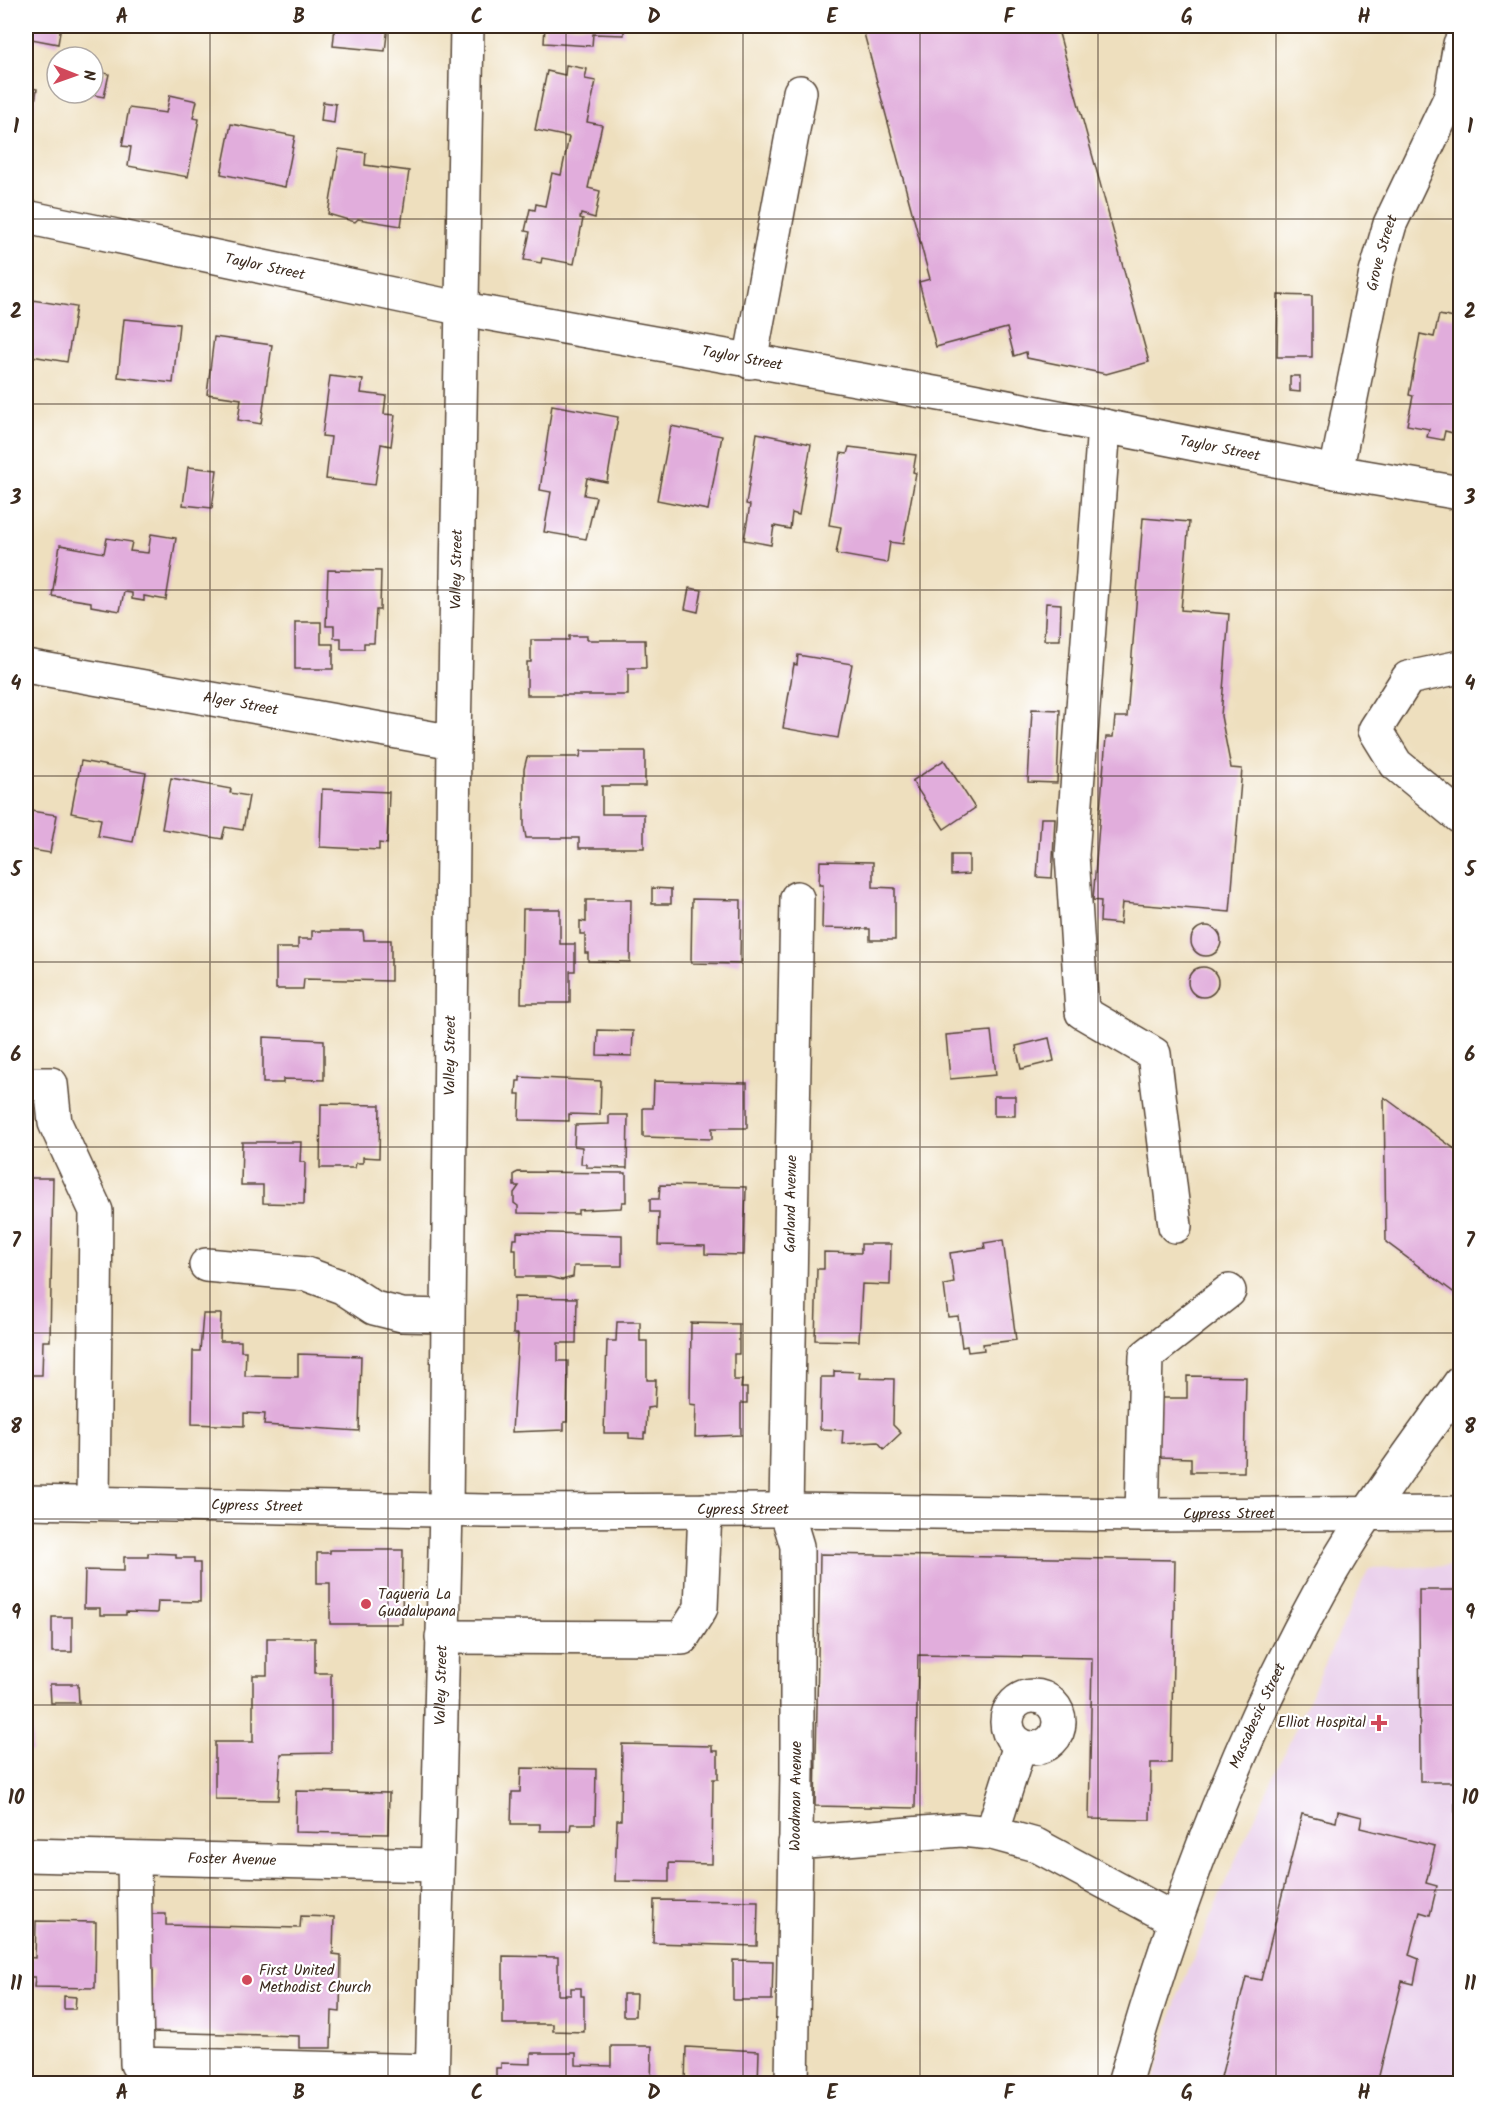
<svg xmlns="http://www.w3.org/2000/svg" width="1486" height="2109" font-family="Kalam,sans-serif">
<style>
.built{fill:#ead1ec}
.building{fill:#e1addc}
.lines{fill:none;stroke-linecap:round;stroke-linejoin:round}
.minor-casing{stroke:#564536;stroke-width:36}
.major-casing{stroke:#564536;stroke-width:36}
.minor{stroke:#fff;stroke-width:33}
.major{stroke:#fff;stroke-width:33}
.grid{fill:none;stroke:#3b2a1e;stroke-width:1.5;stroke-opacity:0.55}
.poi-dot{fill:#d1495b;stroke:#fff;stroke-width:2}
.labels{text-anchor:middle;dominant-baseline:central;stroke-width:4.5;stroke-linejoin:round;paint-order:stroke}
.street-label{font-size:15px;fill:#3b2a1e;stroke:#fff}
.poi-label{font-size:15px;fill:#3b2a1e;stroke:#fff;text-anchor:start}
.neatline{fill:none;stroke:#3b2a1e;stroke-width:2}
.grid-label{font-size:20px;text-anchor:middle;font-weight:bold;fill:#3b2a1e}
</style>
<rect width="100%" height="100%" fill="#fff"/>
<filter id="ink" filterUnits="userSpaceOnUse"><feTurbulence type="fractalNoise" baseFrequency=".0167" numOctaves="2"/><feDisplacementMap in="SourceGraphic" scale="12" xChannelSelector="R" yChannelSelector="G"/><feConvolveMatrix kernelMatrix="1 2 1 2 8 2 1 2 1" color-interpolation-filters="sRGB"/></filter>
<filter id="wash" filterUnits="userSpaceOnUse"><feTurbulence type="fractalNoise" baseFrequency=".008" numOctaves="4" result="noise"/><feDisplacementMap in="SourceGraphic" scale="24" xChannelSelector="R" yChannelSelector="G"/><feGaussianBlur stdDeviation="1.35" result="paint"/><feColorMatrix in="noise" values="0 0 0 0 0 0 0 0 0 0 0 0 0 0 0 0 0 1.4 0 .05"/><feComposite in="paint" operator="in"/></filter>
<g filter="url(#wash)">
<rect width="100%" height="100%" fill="#eedfbe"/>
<!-- built -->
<polygon class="built" points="1460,1566 1460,2083 1154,2084 1176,2000 1227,1878 1369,1568"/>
<g id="blocks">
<!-- building -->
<g class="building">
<polygon points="26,26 61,26 58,44 26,38"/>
<polygon points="335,26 388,26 385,51 333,46"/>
<polygon points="545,26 624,26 624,35 593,34 592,46 544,43"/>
<polygon points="862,26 1057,26 1149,362 1106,374 1027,358 1026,352 1014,356 1007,328 936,347 919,282 930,279"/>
<polygon points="566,65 587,69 585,79 596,81 587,122 602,125 588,188 600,191 595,218 581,214 580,218 583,219 574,264 542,258 541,263 524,260 530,232 525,231 530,209 535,210 536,204 545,206 552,173 561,175 569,137 535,130 547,71 565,75"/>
<polygon points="93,71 109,74 104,97 88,94 93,93"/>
<polygon points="26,87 37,89 29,138 26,137"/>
<polygon points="170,95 197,101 193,118 199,119 188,177 128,166 131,147 122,146 129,108 166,113"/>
<polygon points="323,102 336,104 334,123 321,121"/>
<polygon points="231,124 295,136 285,187 221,174"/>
<polygon points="339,149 366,153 365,165 409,171 401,226 358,219 355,222 328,214"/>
<polygon points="1278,295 1312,296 1312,357 1277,357"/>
<polygon points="26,299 76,307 67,362 26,355"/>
<polygon points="1439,315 1460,319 1460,435 1445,431 1443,440 1427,437 1429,429 1407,425 1413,396 1409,395 1420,334 1434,337"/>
<polygon points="124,319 179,324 173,383 118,377"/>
<polygon points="214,337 272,345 261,424 238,420 241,399 207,394"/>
<polygon points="330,376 363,380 361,393 386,396 384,414 395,415 391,446 381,444 375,485 326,479 331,437 322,436"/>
<polygon points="1290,376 1300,376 1300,392 1290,391"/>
<polygon points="552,405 618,417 607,482 587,478 584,495 596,497 586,539 544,532 551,492 540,490"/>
<polygon points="671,426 722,436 708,510 657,500"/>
<polygon points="757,433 811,444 799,515 792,513 790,529 774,526 771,545 744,540 750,505 746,504"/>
<polygon points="849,447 916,455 913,472 916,473 903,544 890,542 887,563 836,554 841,527 829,525 841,453 847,454"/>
<polygon points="188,467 217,470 212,508 183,505"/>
<polygon points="1143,518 1189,522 1181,610 1229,614 1221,716 1231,768 1242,769 1230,912 1122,903 1120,924 1100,922 1101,901 1093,900 1106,737 1113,737 1115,717 1127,717"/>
<polygon points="151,534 176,538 166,600 144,596 144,601 132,599 132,593 124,592 120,611 91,606 91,602 52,596 60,545 104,553 107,538 132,542 130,551 148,553"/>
<polygon points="328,570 381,571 380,610 376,610 374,643 364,643 364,649 341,649 341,638 334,638 334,626 326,626"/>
<polygon points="689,588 702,590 698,612 685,609"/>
<polygon points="1046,603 1061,604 1060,640 1044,640"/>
<polygon points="295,622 321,622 321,644 333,644 333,669 295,669"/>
<polygon points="569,636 587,636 587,640 645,640 646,668 628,668 628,695 527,695 527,662 531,662 531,640 569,640"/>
<polygon points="798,655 852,664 838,738 783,728 794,664 797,665"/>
<polygon points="1032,709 1060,710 1057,783 1028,782"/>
<polygon points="581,751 645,751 645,786 602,786 602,814 644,814 644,848 579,848 579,838 526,838 524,827 524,769 527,757 580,757"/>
<polygon points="944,760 975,808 944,829 912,781"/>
<polygon points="81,761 146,773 133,842 98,836 101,819 71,813"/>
<polygon points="171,778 231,789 230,793 249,796 243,830 225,827 222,839 162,829"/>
<polygon points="322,789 389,792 387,844 379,843 379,850 320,847"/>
<polygon points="31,811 57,815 50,853 26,849"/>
<polygon points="1041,818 1055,818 1052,878 1037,877"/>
<polygon points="951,855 969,855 969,874 951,875"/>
<polygon points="820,861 873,862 873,887 895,888 895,940 870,940 870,929 822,928 823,885 819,885"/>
<polygon points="652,888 671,889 671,904 652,904"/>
<polygon points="692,899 741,900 740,964 691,963"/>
<polygon points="586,900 631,900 630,962 588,961 588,953 585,953 585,934 580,934 580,921 586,922"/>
<polygon points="523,909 560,909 560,944 575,944 575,971 570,971 570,1003 521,1003"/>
<circle cx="1206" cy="941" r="15"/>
<polygon points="312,931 363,931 364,940 391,940 391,981 304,979 303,989 276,989 276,948 298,948 298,939 312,939"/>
<circle cx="1203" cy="982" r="15"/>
<polygon points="598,1030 633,1031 632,1056 597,1055"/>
<polygon points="991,1031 996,1075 950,1079 946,1035"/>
<polygon points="263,1037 324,1040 324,1080 283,1079 283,1083 263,1083"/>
<polygon points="1049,1038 1054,1061 1021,1069 1016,1046"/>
<polygon points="520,1077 601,1081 600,1115 569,1114 569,1121 519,1120 520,1094 516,1094 517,1081 520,1081"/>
<polygon points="654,1081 747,1083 747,1128 712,1128 712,1139 643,1137 643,1108 653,1108"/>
<rect x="994" y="1096" width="21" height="20"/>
<polygon points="1384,1097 1460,1153 1460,1297 1386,1242"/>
<polygon points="321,1104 380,1105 379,1158 363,1157 363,1163 356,1163 355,1168 320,1168"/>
<polygon points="609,1115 628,1115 627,1168 586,1167 586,1164 581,1164 582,1147 574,1146 575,1125 609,1124"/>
<polygon points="242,1142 301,1142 300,1162 305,1162 304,1204 263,1203 263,1185 241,1185"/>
<polygon points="518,1172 626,1173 626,1202 622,1202 621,1208 578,1210 578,1214 518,1213 518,1206 514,1203 514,1193 519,1186 514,1186 514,1174"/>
<polygon points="26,1178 53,1178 50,1341 43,1341 42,1375 26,1375"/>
<polygon points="660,1185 746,1187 744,1255 705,1254 705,1246 658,1245 659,1212 650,1212 650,1199 659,1199"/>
<polygon points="517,1232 622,1235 622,1266 574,1266 573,1277 562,1280 549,1277 516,1277 516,1249 512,1249 513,1239 517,1239"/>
<polygon points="1003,1240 1016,1340 983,1344 984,1350 968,1352 967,1346 962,1347 958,1316 948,1317 944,1285 954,1283 950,1253 985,1248 984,1243"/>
<polygon points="861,1244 891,1244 890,1285 862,1284 859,1341 815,1340 817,1269 824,1269 824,1252 861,1253"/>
<polygon points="514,1297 577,1298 576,1343 558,1343 558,1361 568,1361 567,1422 564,1422 564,1430 512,1432 518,1334 513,1334"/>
<polygon points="203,1314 221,1314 220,1341 241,1341 241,1351 246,1351 245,1376 298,1377 298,1354 361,1356 359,1431 264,1425 265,1414 244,1413 244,1426 192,1424 193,1351 200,1351"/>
<polygon points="617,1322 640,1322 640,1341 647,1341 647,1380 656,1380 655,1407 647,1408 646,1433 644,1433 644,1439 629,1438 629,1433 604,1433 607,1341 616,1341"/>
<polygon points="691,1323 739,1324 739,1354 734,1354 734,1380 742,1380 741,1388 747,1388 747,1403 741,1403 741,1435 695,1437 696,1405 690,1404"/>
<polygon points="834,1371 860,1372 859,1378 894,1379 893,1425 901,1433 884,1449 878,1442 842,1444 843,1430 820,1429 821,1377 834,1377"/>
<polygon points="1187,1376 1246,1377 1244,1472 1191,1472 1191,1458 1157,1457 1158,1398 1187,1398"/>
<polygon points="330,1550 403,1550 402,1624 330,1624 330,1583 317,1583 317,1553 330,1553"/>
<polygon points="148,1553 176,1554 176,1558 194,1558 194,1563 200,1563 200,1602 158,1601 157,1613 126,1612 126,1615 100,1615 100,1608 84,1608 85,1570 124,1571 124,1557 148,1557"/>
<polygon points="820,1554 1175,1560 1171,1763 1151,1763 1150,1820 1089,1819 1092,1658 918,1655 915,1808 815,1806"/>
<rect x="26" y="1589" width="2" height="24"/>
<polygon points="1419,1590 1460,1590 1460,1812 1455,1812 1455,1782 1420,1782"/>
<rect x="52" y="1617" width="20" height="35"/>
<polygon points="267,1638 315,1638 315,1673 331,1673 331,1753 281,1754 278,1800 215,1799 215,1742 253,1742 253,1675 267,1675"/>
<polygon points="50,1684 78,1684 79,1703 51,1703"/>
<rect x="26" y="1724" width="6" height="28"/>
<polygon points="622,1744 712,1746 712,1751 718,1751 718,1779 713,1779 712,1864 669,1863 669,1882 615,1881 617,1820 621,1820"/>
<polygon points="521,1768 596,1769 595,1824 571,1824 570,1831 540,1831 540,1824 511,1824 512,1792 520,1792"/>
<polygon points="296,1791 389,1793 388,1834 295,1832"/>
<polygon points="1338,1811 1362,1817 1360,1828 1435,1846 1426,1883 1437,1886 1430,1915 1420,1912 1409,1955 1419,1959 1414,1984 1402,1981 1377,2084 1247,2084 1221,2077 1246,1977 1261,1980 1302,1814 1336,1822"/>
<polygon points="654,1900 758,1901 757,1946 653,1943"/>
<polygon points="144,1914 166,1914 166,1925 300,1928 301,1916 334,1917 333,1954 341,1955 340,2012 332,2011 331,2048 299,2048 299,2036 152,2032 143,1989 153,1990 153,1970 142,1970"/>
<polygon points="36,1921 96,1922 95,1988 34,1987 35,1977 26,1977 26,1957 35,1958"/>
<polygon points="503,1956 558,1957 558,1995 571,1995 571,1988 581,1988 581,1996 584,1996 584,2032 553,2031 553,2024 503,2024"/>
<polygon points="733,1960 773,1961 772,2000 733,2000"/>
<polygon points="623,1994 636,1994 635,2016 623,2016"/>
<polygon points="64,1996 76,1997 75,2009 64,2009"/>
<polygon points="611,2046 652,2046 651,2083 496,2084 496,2068 501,2068 501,2063 531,2064 531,2053 576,2053 576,2065 611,2066"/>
<polygon points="686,2047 759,2051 758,2084 685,2084"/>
</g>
</g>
</g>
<g filter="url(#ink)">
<use href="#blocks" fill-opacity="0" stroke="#564536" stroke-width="1.5"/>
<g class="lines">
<defs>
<g id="minor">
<path id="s1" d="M 26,217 L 463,309 L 962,398 L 1336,472 L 1460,493"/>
<polyline points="750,362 800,92"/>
<polyline points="1104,426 1072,855 1082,1012 1154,1054 1175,1226"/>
<path id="s2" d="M 1336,472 L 1376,273 L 1390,224 L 1451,96 L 1460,44"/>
<path id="s3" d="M 26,666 L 454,742"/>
<polyline points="1460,667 1408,678 1375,730 1396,764 1460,817"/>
<polyline points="26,1084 51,1084 55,1123 96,1211 93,1503"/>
<polyline points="206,1265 306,1274 342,1287 374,1308 402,1315 447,1316"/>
<path id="s4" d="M 26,1502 L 486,1511 L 786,1510 L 1142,1515 L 1460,1513"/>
<polyline points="1142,1515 1146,1356 1229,1291"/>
<polyline points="442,1637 682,1638 701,1608 705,1510"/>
<circle cx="1033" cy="1722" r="26"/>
<polyline points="992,1833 1020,1745"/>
<polyline points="795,1843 961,1830 992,1833 1036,1845 1175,1920"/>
<path id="s5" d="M 26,1855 L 436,1865"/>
<polyline points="134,1858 137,2064 432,2071"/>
<path id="s6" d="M 792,2084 L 797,1770 L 797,1546 L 786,1510 L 797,898"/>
<path id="s7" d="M 1124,2084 C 1173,1913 1235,1745 1321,1590 C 1361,1517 1412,1451 1460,1383"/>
</g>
<g id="major">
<path id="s8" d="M 432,2084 L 446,1510 L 454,742 L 467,26"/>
</g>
</defs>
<!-- minor casing -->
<use href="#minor" class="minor-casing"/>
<!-- major casing -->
<use href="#major" class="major-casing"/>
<!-- minor -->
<use href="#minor" class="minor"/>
<!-- major -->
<use href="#major" class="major"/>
</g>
</g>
<!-- grid -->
<path class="grid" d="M 210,26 L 210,2084M 388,26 L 388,2084M 566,26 L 566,2084M 743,26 L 743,2084M 920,26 L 920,2084M 1098,26 L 1098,2084M 1276,26 L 1276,2084M 26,219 L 1460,219M 26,404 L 1460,404M 26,590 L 1460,590M 26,776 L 1460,776M 26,962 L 1460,962M 26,1147 L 1460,1147M 26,1333 L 1460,1333M 26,1519 L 1460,1519M 26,1705 L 1460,1705M 26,1890 L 1460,1890"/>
<!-- markers -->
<g class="poi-dot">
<circle cx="366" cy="1604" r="6"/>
<path d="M1376 1714h6v6h6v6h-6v6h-6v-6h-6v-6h6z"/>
<circle cx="247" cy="1980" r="6"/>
</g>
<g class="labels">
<!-- street labels -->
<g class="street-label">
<text stroke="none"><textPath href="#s2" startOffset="224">Grove Street</textPath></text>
<text stroke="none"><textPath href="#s1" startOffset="244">Taylor Street</textPath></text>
<text stroke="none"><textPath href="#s1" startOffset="730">Taylor Street</textPath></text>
<text stroke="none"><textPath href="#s1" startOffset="1216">Taylor Street</textPath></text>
<text stroke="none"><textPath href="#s8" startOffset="1515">Valley Street</textPath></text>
<text stroke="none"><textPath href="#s3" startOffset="218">Alger Street</textPath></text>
<text stroke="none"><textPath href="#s8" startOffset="1029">Valley Street</textPath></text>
<text stroke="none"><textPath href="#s6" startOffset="882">Garland Avenue</textPath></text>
<text stroke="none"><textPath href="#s4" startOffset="231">Cypress Street</textPath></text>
<text stroke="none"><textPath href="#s4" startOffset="717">Cypress Street</textPath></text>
<text stroke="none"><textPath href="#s4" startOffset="1203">Cypress Street</textPath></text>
<text stroke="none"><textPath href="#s8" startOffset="399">Valley Street</textPath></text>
<text stroke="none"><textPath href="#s7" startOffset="392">Massabesic Street</textPath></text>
<text stroke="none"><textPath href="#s6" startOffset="288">Woodman Avenue</textPath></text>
<text stroke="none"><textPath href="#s5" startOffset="206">Foster Avenue</textPath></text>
</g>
<!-- poi labels -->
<g class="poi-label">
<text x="378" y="1595">Taqueria La<tspan x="378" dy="17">Guadalupana</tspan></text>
<text x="1366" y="1723" text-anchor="end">Elliot Hospital</text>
<text x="259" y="1971">First United<tspan x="259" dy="17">Methodist Church</tspan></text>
</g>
</g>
<!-- margin -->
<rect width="1486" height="2109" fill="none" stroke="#fff" stroke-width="66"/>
<!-- north arrow -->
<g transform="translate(75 75) rotate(91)"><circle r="28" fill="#ffffff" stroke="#b1aaa5" stroke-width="1.5"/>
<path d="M0-4.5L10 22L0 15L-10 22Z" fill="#d1495b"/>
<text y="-9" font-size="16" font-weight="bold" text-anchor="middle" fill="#3b2a1e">N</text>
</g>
<rect x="33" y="33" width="1420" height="2043" class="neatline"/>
<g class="grid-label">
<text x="122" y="23">A</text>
<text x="299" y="23">B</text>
<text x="477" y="23">C</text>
<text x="654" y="23">D</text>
<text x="832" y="23">E</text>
<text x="1009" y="23">F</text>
<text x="1187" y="23">G</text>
<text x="1364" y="23">H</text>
<text x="16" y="133">1</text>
<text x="1470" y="133">1</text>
<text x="16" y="318">2</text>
<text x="1470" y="318">2</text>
<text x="16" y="504">3</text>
<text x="1470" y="504">3</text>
<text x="16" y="690">4</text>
<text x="1470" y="690">4</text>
<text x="16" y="876">5</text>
<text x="1470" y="876">5</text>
<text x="16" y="1061">6</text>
<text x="1470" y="1061">6</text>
<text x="16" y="1247">7</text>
<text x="1470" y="1247">7</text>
<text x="16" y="1433">8</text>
<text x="1470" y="1433">8</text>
<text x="16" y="1619">9</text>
<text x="1470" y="1619">9</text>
<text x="16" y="1804">10</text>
<text x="1470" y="1804">10</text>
<text x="16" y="1990">11</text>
<text x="1470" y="1990">11</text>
<text x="122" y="2099">A</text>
<text x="299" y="2099">B</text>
<text x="477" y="2099">C</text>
<text x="654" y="2099">D</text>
<text x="832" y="2099">E</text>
<text x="1009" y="2099">F</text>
<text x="1187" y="2099">G</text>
<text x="1364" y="2099">H</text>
</g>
</svg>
